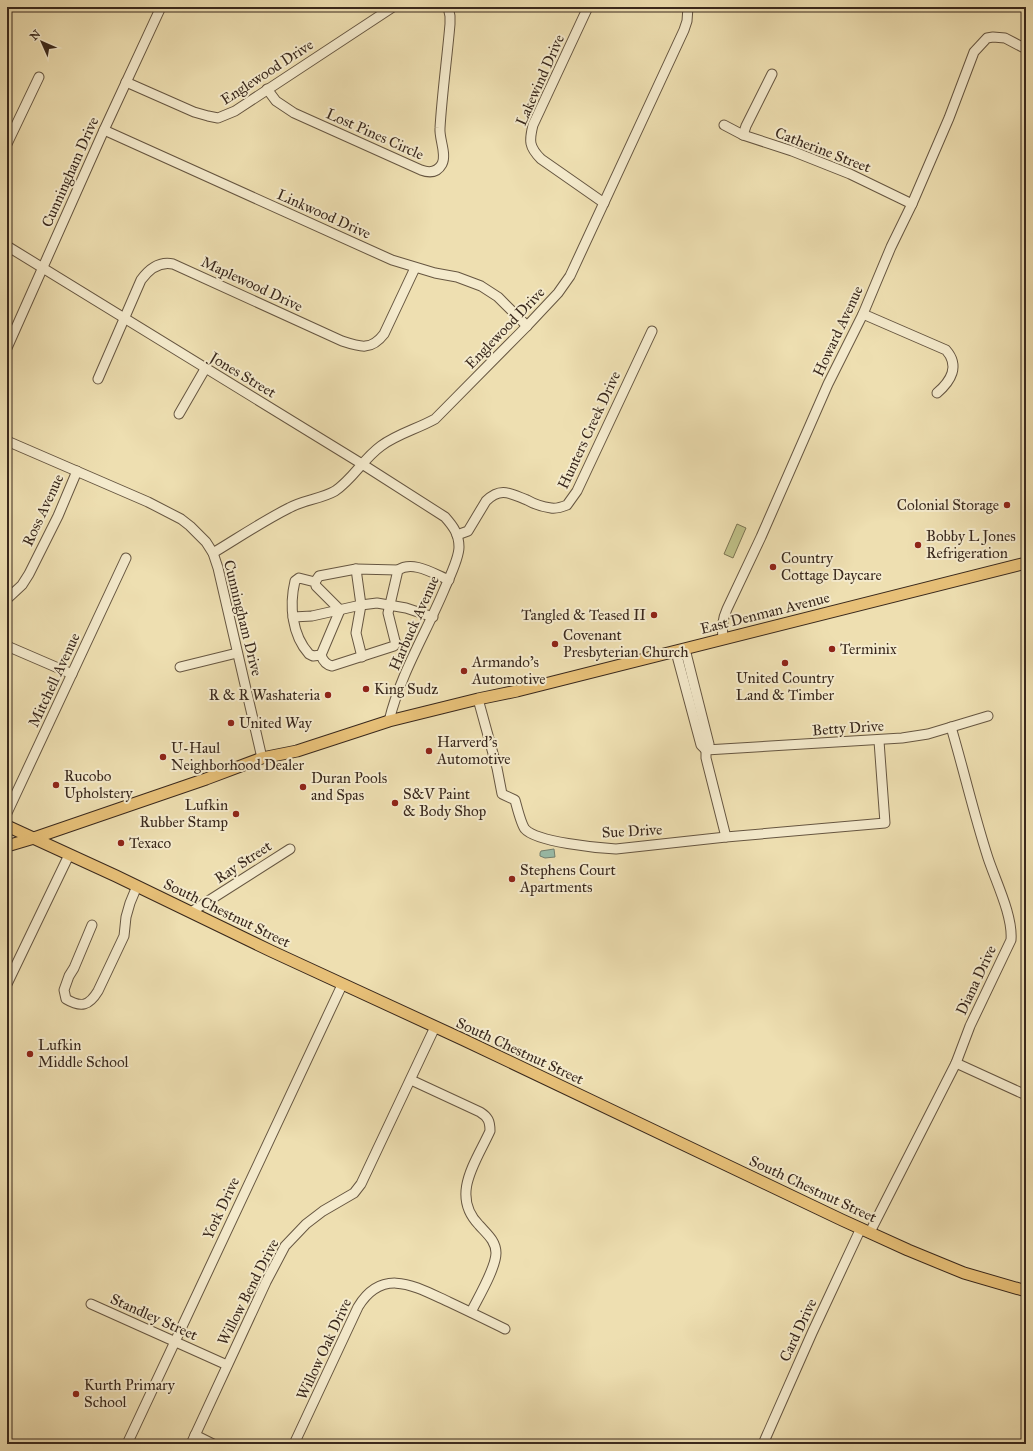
<svg xmlns="http://www.w3.org/2000/svg" width="1033" height="1451" font-family="'IM FELL Great Primer',serif">
<style>
.green{fill:#bfc087;stroke:#7c7452}
.water{fill:#99bdaa;stroke:#738171}
.lines{fill:none;stroke-linecap:round;stroke-linejoin:round}
.minor-casing{stroke:#665641;stroke-width:11}
.major-casing{stroke:#39281c;stroke-width:13}
.minor{stroke:#f4eacc;stroke-width:9}
.major{stroke:#e7c078;stroke-width:11}
.poi-dot{fill:#8f2418;stroke:#f4eacc;stroke-width:1.5}
.labels{text-anchor:middle;dominant-baseline:central;stroke-width:4;stroke-linejoin:round;paint-order:stroke}
.street-label{font-size:15px;fill:#39281c;stroke:#f4eacc}
.poi-label{font-size:15px;fill:#39281c;stroke:#f4eacc;text-anchor:start}
</style>
<rect width="100%" height="100%" fill="#eedfb1"/>
<filter id="stains"><feTurbulence type="fractalNoise" baseFrequency=".005" numOctaves="4"/><feColorMatrix values="0 0 0 0 .2 0 0 0 0 .09 0 0 0 0 .02 0 0 0 .5 -.17"/></filter>
<radialGradient id="worn" r=".72"><stop offset=".6" stop-color="#630" stop-opacity="0"/><stop offset="1" stop-color="#630" stop-opacity=".3"/></radialGradient>
<!-- green -->
<polygon class="green" points="737,524 746,528 733,558 724,554"/>
<!-- water -->
<polygon class="water" points="554,849 555,857 545,858 540,856 540,853 541,851"/>
<g class="lines">
<defs>
<g id="minor">
<path d="M 588,7 L 533,125 C 529,141 529,147 541,159 L 604,203"/>
<polyline points="126,82 194,112 208,116 218,118 235,111 393,7"/>
<path d="M 267,89 L 276,101 L 294,113 L 421,170 C 429,173 437,173 442,164 C 447,154 439,139 440,128 C 442,94 447,59 450,24 L 450,16 L 448,7"/>
<polyline points="724,125 743,135 792,151 850,174 912,204"/>
<polyline points="104,130 392,260 435,273 457,277 481,286 498,297 527,326"/>
<polyline points="743,135 746,126 772,74"/>
<polyline points="7,144 39,77"/>
<path d="M 7,246 L 362,464 L 445,517 C 453,526 459,534 459,547 C 459,559 449,578 444,590 C 426,633 400,675 389,721"/>
<path d="M 863,314 L 946,350 C 960,366 951,381 937,393"/>
<polyline points="7,348 104,130 161,7"/>
<path d="M 98,379 L 141,280 C 149,269 159,261 173,264 L 342,341 C 360,347 371,351 384,334 L 415,268"/>
<polyline points="179,414 205,369"/>
<polyline points="7,441 148,502 181,519 190,526 206,542 213,553 218,568 262,758"/>
<path d="M 457,535 L 468,531 L 486,501 C 501,486 511,494 527,500 C 534,504 543,507 551,508 C 557,509 562,507 567,505 L 577,491 L 652,331"/>
<path d="M 213,553 C 238,538 263,521 289,508 C 303,500 321,499 335,491 C 353,479 363,459 381,446 C 397,434 417,429 435,419 L 527,326 L 558,293 L 570,276 L 684,30 L 687,21 L 688,7"/>
<polyline points="315,582 319,576 356,569"/>
<polyline points="7,599 22,585 29,574 58,516 77,471"/>
<path d="M 340,610 L 316,586 L 315,582 L 299,578 L 295,581 C 289,606 292,635 309,654 L 313,656 L 321,655 C 323,661 327,665 332,666 L 394,646 L 396,643 L 395,641 L 388,613 L 398,570 C 413,560 434,574 449,580"/>
<polyline points="293,617 312,616 361,605 377,603 406,608 433,617"/>
<path d="M 723,639 C 722,627 722,620 727,609 L 761,537 L 828,384 L 863,314 L 891,247 L 912,204 L 949,118 L 974,52 L 987,38 L 993,37 L 1005,38 L 1026,49"/>
<polyline points="7,646 72,674"/>
<polyline points="685,649 709,744 706,750 706,758 726,837"/>
<polyline points="676,652 701,745 706,750"/>
<polyline points="321,655 340,610"/>
<polyline points="362,657 356,633 361,605 356,569 398,570"/>
<polyline points="180,667 237,653"/>
<path d="M 478,699 L 497,768 L 502,794 L 515,800 C 517,807 521,824 525,829 C 536,842 598,848 616,849 L 726,837 L 885,823 L 879,741"/>
<polyline points="706,750 902,738 928,734 988,716"/>
<polyline points="7,813 126,558"/>
<polyline points="191,912 290,849"/>
<path d="M 92,925 L 74,968 L 69,976 L 64,990 L 66,999 C 81,1008 89,1006 98,991 L 124,936 L 126,917 L 130,903 L 137,886"/>
<polyline points="7,984 69,855"/>
<polyline points="956,1063 1026,1095"/>
<path d="M 411,1080 L 480,1112 C 488,1117 490,1121 490,1131 C 476,1162 450,1195 479,1225 C 487,1234 496,1241 496,1253 C 496,1268 478,1298 471,1312"/>
<path d="M 870,1232 L 956,1063 L 970,1026 L 1011,940 C 1013,916 996,882 988,858 C 974,815 964,771 951,727"/>
<polyline points="91,1304 227,1365"/>
<polyline points="195,1435 213,1444"/>
<polyline points="127,1444 342,985"/>
<polyline points="191,1444 266,1282 285,1246 306,1224 323,1211 354,1193 361,1184 435,1027"/>
<path d="M 294,1444 L 358,1307 C 383,1266 416,1287 449,1302 C 468,1311 487,1320 505,1329"/>
<polyline points="763,1444 812,1333 861,1228"/>
</g>
<g id="major">
<polyline points="7,826 116,876 271,951 464,1040 842,1220 908,1250 964,1273 1026,1291"/>
<polyline points="7,846 34,838 206,779 262,758 297,751 389,721 478,699 517,691 1026,563"/>
</g>
</defs>
<!-- minor casing -->
<use href="#minor" class="minor-casing"/>
<!-- major casing -->
<use href="#major" class="major-casing"/>
<!-- minor -->
<use href="#minor" class="minor"/>
<!-- major -->
<use href="#major" class="major"/>
</g>
<!-- markers -->
<g class="poi-dot">
<circle cx="1007" cy="505" r="4"/>
<circle cx="918" cy="545" r="4"/>
<circle cx="773" cy="567" r="4"/>
<circle cx="654" cy="615" r="4"/>
<circle cx="555" cy="644" r="4"/>
<circle cx="832" cy="649" r="4"/>
<circle cx="785" cy="663" r="4"/>
<circle cx="464" cy="671" r="4"/>
<circle cx="366" cy="689" r="4"/>
<circle cx="328" cy="695" r="4"/>
<circle cx="231" cy="723" r="4"/>
<circle cx="429" cy="751" r="4"/>
<circle cx="163" cy="757" r="4"/>
<circle cx="56" cy="785" r="4"/>
<circle cx="303" cy="787" r="4"/>
<circle cx="395" cy="803" r="4"/>
<circle cx="236" cy="814" r="4"/>
<circle cx="121" cy="843" r="4"/>
<circle cx="512" cy="879" r="4"/>
<circle cx="30" cy="1054" r="4"/>
<circle cx="76" cy="1394" r="4"/>
</g>
<g class="labels">
<!-- street labels -->
<g class="street-label">
<text transform="translate(267 72) rotate(-33)">Englewood Drive</text>
<text transform="translate(540 80) rotate(-66)">Lakewind Drive</text>
<text transform="translate(375 134) rotate(24)">Lost Pines Circle</text>
<text transform="translate(823 150) rotate(21)">Catherine Street</text>
<text transform="translate(70 172) rotate(-66)">Cunningham Drive</text>
<text transform="translate(324 214) rotate(24)">Linkwood Drive</text>
<text transform="translate(252 284) rotate(25)">Maplewood Drive</text>
<text transform="translate(505 328) rotate(-46)">Englewood Drive</text>
<text transform="translate(838 331) rotate(-65)">Howard Avenue</text>
<text transform="translate(243 375) rotate(31)">Jones Street</text>
<text transform="translate(589 430) rotate(-65)">Hunters Creek Drive</text>
<text transform="translate(43 510) rotate(-65)">Ross Avenue</text>
<text transform="translate(765 613) rotate(-14)">East Denman Avenue</text>
<text transform="translate(243 618) rotate(76)">Cunningham Drive</text>
<text transform="translate(414 623) rotate(-66)">Harbuck Avenue</text>
<text transform="translate(54 680) rotate(-65)">Mitchell Avenue</text>
<text transform="translate(848 728) rotate(-4)">Betty Drive</text>
<text transform="translate(632 831) rotate(-3)">Sue Drive</text>
<text transform="translate(243 862) rotate(-33)">Ray Street</text>
<text transform="translate(227 913) rotate(26)">South Chestnut Street</text>
<text transform="translate(976 980) rotate(-65)">Diana Drive</text>
<text transform="translate(520 1051) rotate(25)">South Chestnut Street</text>
<text transform="translate(813 1189) rotate(25)">South Chestnut Street</text>
<text transform="translate(221 1208) rotate(-65)">York Drive</text>
<text transform="translate(248 1292) rotate(-63)">Willow Bend Drive</text>
<text transform="translate(154 1317) rotate(24)">Standley Street</text>
<text transform="translate(798 1330) rotate(-65)">Card Drive</text>
<text transform="translate(324 1349) rotate(-65)">Willow Oak Drive</text>
</g>
<!-- poi labels -->
<g class="poi-label">
<text x="999" y="505" text-anchor="end">Colonial Storage</text>
<text x="926" y="536">Bobby L Jones<tspan x="926" dy="17">Refrigeration</tspan></text>
<text x="781" y="558">Country<tspan x="781" dy="17">Cottage Daycare</tspan></text>
<text x="646" y="615" text-anchor="end">Tangled &amp; Teased II</text>
<text x="563" y="635">Covenant<tspan x="563" dy="17">Presbyterian Church</tspan></text>
<text x="840" y="649">Terminix</text>
<text x="472" y="662">Armando's<tspan x="472" dy="17">Automotive</tspan></text>
<text x="785" y="678" text-anchor="middle">United Country<tspan x="785" dy="17">Land &amp; Timber</tspan></text>
<text x="374" y="689">King Sudz</text>
<text x="320" y="695" text-anchor="end">R &amp; R Washateria</text>
<text x="239" y="723">United Way</text>
<text x="437" y="742">Harverd's<tspan x="437" dy="17">Automotive</tspan></text>
<text x="171" y="748">U-Haul<tspan x="171" dy="17">Neighborhood Dealer</tspan></text>
<text x="64" y="776">Rucobo<tspan x="64" dy="17">Upholstery</tspan></text>
<text x="311" y="778">Duran Pools<tspan x="311" dy="17">and Spas</tspan></text>
<text x="403" y="794">S&amp;V Paint<tspan x="403" dy="17">&amp; Body Shop</tspan></text>
<text x="228" y="805" text-anchor="end">Lufkin<tspan x="228" dy="17">Rubber Stamp</tspan></text>
<text x="129" y="843">Texaco</text>
<text x="520" y="870">Stephens Court<tspan x="520" dy="17">Apartments</tspan></text>
<text x="38" y="1045">Lufkin<tspan x="38" dy="17">Middle School</tspan></text>
<text x="84" y="1385">Kurth Primary<tspan x="84" dy="17">School</tspan></text>
</g>
</g>
<!-- margin -->
<rect width="1033" height="1451" fill="none" stroke="#eedfb1" stroke-width="24"/>
<rect x="8" y="8" width="1017" height="1435" fill="none" stroke="#39281c" stroke-width="2"/>
<rect x="12" y="12" width="1009" height="1427" fill="none" stroke="#39281c"/>
<!-- north arrow -->
<g transform="translate(42 42) rotate(315)" stroke="#f4eacc" stroke-width="3" paint-order="stroke">
<path d="M0-3L7 15L0 10L-7 15Z" fill="#39281c"/>
<text y="-6" font-size="11" font-weight="bold" text-anchor="middle" fill="#39281c">N</text>
</g>
<rect width="100%" height="100%" filter="url(#stains)"/>
<rect width="100%" height="100%" fill="url(#worn)"/>
</svg>
